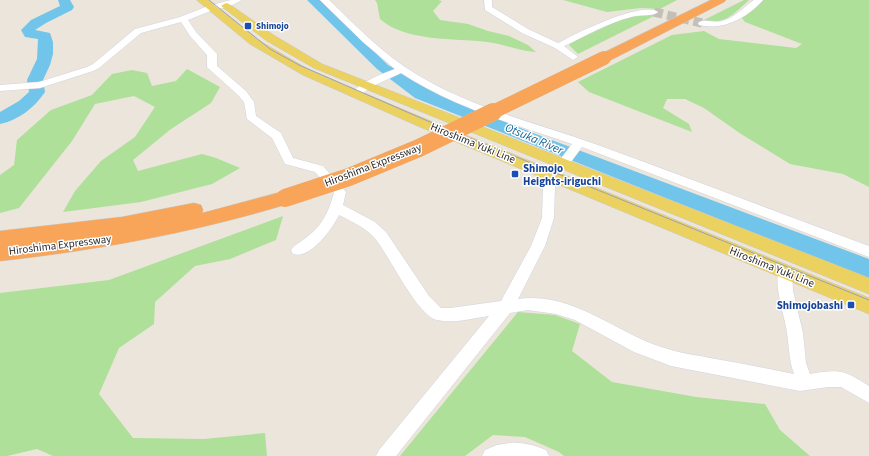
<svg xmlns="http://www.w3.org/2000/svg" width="869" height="456" font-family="'Source Sans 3',sans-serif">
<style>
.green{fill:#aee099}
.water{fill:#71c5ea}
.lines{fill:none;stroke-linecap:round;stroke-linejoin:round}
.river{fill:#71c5ea;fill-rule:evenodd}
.minor-tunnel{stroke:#c4bfb7;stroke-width:9;stroke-dasharray:9 4.5;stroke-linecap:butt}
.minor-casing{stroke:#d1d3e2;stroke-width:1}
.major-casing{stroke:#c7c7c7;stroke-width:1}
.highway-casing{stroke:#c7c7c7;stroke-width:1}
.minor{fill:#fff;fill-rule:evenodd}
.major{fill:#ebd160;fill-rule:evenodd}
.highway{fill:#f8a559;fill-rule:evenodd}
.tram{stroke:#9ea0b3;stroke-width:1}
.highway-bridge-far1-casing{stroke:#c7c7c7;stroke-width:14;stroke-linecap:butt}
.highway-bridge-casing{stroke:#c7c7c7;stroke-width:18;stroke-linecap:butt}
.highway-bridge-far1{stroke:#f8a559;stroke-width:14}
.highway-bridge{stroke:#f8a559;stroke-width:18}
.transit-dot{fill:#1a4fb4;stroke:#fff;stroke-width:1.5}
.labels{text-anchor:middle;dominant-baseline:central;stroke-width:3;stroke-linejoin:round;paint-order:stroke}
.far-transit-label{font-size:9px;font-weight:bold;fill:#164399;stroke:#fff;text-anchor:start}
.street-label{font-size:11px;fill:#292929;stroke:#fff}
.transit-label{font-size:11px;font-weight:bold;fill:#164399;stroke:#fff;text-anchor:start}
.water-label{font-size:12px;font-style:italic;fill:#126294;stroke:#fff}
</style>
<rect width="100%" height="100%" fill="#ebe5db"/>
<!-- green -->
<g class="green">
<path d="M 375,0 L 438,0 L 442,1 L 433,11 L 440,20 L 468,24 L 488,31 L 509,36 L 528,45 L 536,52 C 519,51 504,44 487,42 C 454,38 406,42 380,19 L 377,3 Z"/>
<polygon points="563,0 677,0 660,9 641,8 607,12"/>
<path d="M 744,0 L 749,0 C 732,15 727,24 702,21 Z"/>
<polygon points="763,0 869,0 869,187 843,174 790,164 741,134 704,108 685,99 667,99 663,108 689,124 692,132 589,92 578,82 672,35 704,31 719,39 796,48 802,44 745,22 741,17"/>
<polygon points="645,14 656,15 578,54 569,45 572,42 630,15"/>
<polygon points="187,69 220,87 211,103 171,129 133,160 138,171 202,154 216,158 240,168 212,184 141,202 63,212 75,191 101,161 135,137 155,107 134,96 95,104 72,141 19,208 0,213 0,175 14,165 17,140 51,110 92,95 112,74 132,70 147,73 152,86 176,81"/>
<polygon points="283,216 276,240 230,259 195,266 155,302 154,324 119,348 99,394 133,438 204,439 265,433 267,456 53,456 37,449 7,456 0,456 0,293 109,280"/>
<polygon points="518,312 555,315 580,324 572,351 612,382 696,397 765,404 780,430 810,456 564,456 559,452 525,437 493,435 465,456 400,456"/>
</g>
<!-- water -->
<polygon class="water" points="307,0 320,0 388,65 441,96 533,133 869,259 869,279 415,98 377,69"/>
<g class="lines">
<!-- river -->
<path class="river" d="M 58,0 L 70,0 L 74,7 L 72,10 L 46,23 L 35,30 L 50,33 L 53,42 L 53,54 L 50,65 L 43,80 L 45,92 C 34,108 19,120 0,124 L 0,112 L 19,101 L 29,92 L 27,80 L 37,59 L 38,39 L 25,37 L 21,30 L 31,20 L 60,6 Z"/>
<!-- minor-tunnel -->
<polyline class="minor-tunnel" points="654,12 702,23"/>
<defs>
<g id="minor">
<path d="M 231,0 L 242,0 L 228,7 L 213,10 L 188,20 L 196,32 L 217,54 L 217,66 L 246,91 L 254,102 L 256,116 L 281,133 L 293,158 L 323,166 L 346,192 L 343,205 L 375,222 L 386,232 L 429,296 L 441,308 L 450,308 L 501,301 L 531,246 L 542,218 L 543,186 L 550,173 L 572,144 C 513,124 453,107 401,73 L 369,88 L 360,96 L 352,96 L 351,94 C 361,81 380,75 395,69 L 363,42 L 320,0 L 329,0 C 356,26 383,54 416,74 C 471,108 534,122 595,144 C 687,177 778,213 869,246 L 869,257 L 582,147 L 559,178 L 555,186 L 554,218 L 545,246 L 518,299 C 576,291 619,337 671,350 C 684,354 697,355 710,358 C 738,363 766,368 794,374 C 789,360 789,347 787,333 C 785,316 772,283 780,268 L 785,266 L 790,268 L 792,272 L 793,291 L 803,333 L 806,363 L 810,374 C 841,369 843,370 869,386 L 869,403 L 841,387 L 828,387 L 800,391 L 671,366 L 634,352 L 575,320 L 556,314 L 528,310 L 510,313 L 396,456 L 376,456 L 379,450 L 489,316 C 473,318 454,324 437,320 C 418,316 390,258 377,241 C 368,228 352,222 339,215 C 333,228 310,260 293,254 L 291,250 C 295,244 303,241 308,236 C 323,225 329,210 334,193 L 315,172 L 285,164 L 272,138 L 247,119 L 244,102 L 238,95 L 209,69 L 207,67 L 207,55 L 190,36 L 181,22 L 141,33 L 99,68 L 93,71 L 40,88 L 0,91 L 0,85 L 39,82 L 87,67 L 93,64 L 135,29 L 180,17 L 208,6 Z"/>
<path d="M 484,0 L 492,0 L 492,7 L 528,29 L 558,43 C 575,34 642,0 658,12 C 653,17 639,14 631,17 C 607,23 586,36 564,46 L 578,57 L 573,60 L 555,48 L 522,33 L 485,10 Z"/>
<path d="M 754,0 L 763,0 C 747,18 723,31 699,25 L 698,23 C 703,18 715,23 722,21 C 734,18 744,7 754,0 Z"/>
<path d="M 509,443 C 522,442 534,445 546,450 L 549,456 L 482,456 L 485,450 L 497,445 Z"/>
</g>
<g id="major">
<polygon points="197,0 208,0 258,40 311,71 428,120 869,298 869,314 418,126 303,75 250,44"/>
<polygon points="226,3 229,4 275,36 322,64 869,278 869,294 314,68 267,41 221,6"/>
</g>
<g id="highway">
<polygon points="711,0 726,0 724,2 609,61 599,61 597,58 599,55"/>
<path d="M 285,191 L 291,193 L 294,198 L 291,203 C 196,232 99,250 0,261 L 0,231 L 122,217 L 194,203 L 201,205 L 203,210 L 202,213 Z"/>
</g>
</defs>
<!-- minor casing -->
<use href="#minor" class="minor-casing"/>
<!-- major casing -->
<use href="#major" class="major-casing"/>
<!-- highway casing -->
<use href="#highway" class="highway-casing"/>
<!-- minor -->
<use href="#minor" class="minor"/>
<!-- major -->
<use href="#major" class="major"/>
<!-- highway -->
<use href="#highway" class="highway"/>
<!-- tram -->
<polyline class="tram" points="209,0 270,49 299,65 430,122 869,300"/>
<defs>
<polyline id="highway-bridge-far1" points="491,113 604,58"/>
<polyline id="highway-bridge" points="285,198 349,177 419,148 493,112"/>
</defs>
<!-- highway-bridge-far1 casing -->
<use href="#highway-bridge-far1" class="highway-bridge-far1-casing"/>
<!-- highway-bridge casing -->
<use href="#highway-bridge" class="highway-bridge-casing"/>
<!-- highway-bridge-far1 -->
<use href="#highway-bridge-far1" class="highway-bridge-far1"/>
<!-- highway-bridge -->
<use href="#highway-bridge" class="highway-bridge"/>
</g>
<!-- markers -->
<g class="transit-dot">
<rect x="244" y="22" width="8" height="8" rx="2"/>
<rect x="511" y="170" width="8" height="8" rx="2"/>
<rect x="847" y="301" width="8" height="8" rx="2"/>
</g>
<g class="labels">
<!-- far-transit labels -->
<g class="far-transit-label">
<text x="256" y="26">Shimojo</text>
</g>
<!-- street labels -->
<g class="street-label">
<text transform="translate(473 143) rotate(22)">Hiroshima Yuki Line</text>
<text transform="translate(373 165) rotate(-21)">Hiroshima Expressway</text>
<text transform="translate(60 245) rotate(-7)">Hiroshima Expressway</text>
<text transform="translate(772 267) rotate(22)">Hiroshima Yuki Line</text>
</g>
<!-- transit labels -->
<g class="transit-label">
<text x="523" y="168">Shimojo<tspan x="523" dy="13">Heights-iriguchi</tspan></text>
<text x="843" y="305" text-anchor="end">Shimojobashi</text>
</g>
<!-- water labels -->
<g class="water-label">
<text transform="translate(534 139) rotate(23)">Otsuka River</text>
</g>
</g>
</svg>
